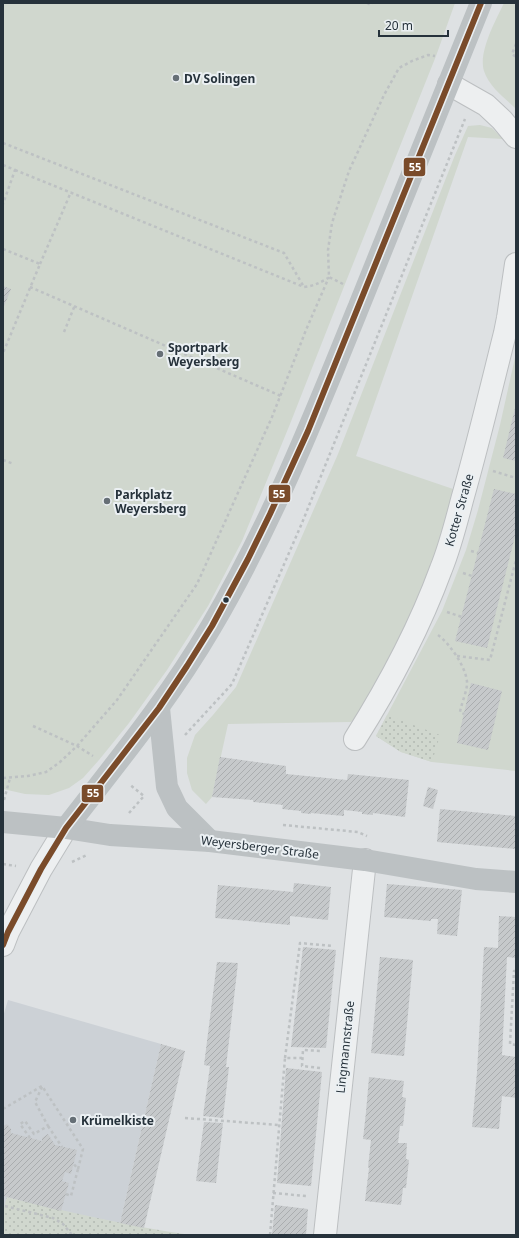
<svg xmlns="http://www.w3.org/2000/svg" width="519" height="1238" font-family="'Noto Sans',sans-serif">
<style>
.built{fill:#ccd1d6}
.green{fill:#d0d7ce}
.park{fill:url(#park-dots)}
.building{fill:url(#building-hatch)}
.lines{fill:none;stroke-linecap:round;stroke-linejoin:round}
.street-casing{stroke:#bcbfc1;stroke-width:24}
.path{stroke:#bdc1c3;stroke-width:2.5;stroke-dasharray:3 3;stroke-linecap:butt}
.street{stroke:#edeff0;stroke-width:22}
.secondary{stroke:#bcc1c3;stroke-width:22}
.bus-1-casing{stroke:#ebf0f3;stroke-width:9}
.bus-1{stroke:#7a4b2a;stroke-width:6}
.poi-dot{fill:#666f76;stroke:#ebf0f3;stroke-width:1.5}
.bus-dot{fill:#26323b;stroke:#ebf0f3;stroke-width:1.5}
.labels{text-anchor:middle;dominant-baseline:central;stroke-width:4;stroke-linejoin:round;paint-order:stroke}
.poi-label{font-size:12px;font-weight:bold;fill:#26323b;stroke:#ebf0f3;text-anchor:start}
.street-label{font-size:12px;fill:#26323b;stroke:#ebf0f3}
.line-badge{stroke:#ebf0f3;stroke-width:1.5}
.badge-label{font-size:11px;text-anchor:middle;font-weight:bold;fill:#fff}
</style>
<defs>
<pattern id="park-dots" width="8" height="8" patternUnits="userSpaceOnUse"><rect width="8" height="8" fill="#d0d7ce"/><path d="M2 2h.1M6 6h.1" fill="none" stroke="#b2b9b2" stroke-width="1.8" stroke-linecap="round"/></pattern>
<pattern id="building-hatch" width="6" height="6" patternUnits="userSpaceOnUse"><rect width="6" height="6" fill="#c6c9cb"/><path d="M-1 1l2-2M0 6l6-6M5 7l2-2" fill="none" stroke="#aaadaf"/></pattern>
</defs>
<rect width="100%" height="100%" fill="#dee1e3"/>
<!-- built -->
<polygon class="built" points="8,1000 161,1044 120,1223 61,1211 8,1197 3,1211 3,1017"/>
<!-- green -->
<g class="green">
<polygon points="3,3 455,3 436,56 345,284 290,424 242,541 208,606 167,670 129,723 99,760 83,778 69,788 49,795 25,794 3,789"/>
<path d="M 504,3 L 516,3 L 516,109 C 505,98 489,87 484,71 C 478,52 496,20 504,3 Z"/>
<polygon points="480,125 492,128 503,139 468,137 356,456 456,490 439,552 394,651 356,717 351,722 228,724 212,797 206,804 192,790 187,773 187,758 195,735 213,715 236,687 338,454 455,155 468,126"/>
<polygon points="516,353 516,771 432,762 401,752 376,736 442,611 466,550 478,510 500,425"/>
</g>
<!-- park -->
<g class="park">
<polygon points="387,715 440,735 432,762 401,752 376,736"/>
<path d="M 7,1197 C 68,1212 129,1226 191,1235 L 3,1235 L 3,1211 Z"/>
</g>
<!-- building -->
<g class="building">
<polygon points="3,286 11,289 3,309"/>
<polygon points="515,408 516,408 516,461 503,458"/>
<polygon points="494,489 516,494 516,532 487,648 455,641"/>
<polygon points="471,683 502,691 488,750 457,743"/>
<polygon points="220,757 286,766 286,774 347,780 348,774 409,780 405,817 373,813 373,815 362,814 362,812 344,810 344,816 311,813 311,814 301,813 301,811 282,809 283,805 253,802 253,800 212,797"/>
<polygon points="428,787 438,790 433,809 423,806"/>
<polygon points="440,809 516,816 516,849 437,842"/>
<polygon points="294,883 331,887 328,920 290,916 290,925 215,918 218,885 293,892"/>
<polygon points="387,884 462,890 457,936 437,934 438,919 431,919 431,921 384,917"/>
<polygon points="499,916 516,917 516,958 507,957 502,1055 516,1057 516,1098 502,1096 499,1129 472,1127 477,1072 484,947 498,948"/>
<polygon points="303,947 336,950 326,1048 291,1047 299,982"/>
<polygon points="380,957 413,960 404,1056 371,1053"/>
<polygon points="217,962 238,963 226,1067 229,1067 223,1118 203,1116 210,1066 204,1065"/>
<polygon points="161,1044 185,1051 144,1228 120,1223"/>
<polygon points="286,1068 322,1072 311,1186 277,1183"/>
<polygon points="369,1077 404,1081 402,1097 406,1098 403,1126 400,1126 398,1143 407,1143 406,1159 409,1160 406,1188 403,1188 401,1205 365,1201 369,1168 368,1167 371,1140 363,1139 366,1112"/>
<polygon points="204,1122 223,1123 216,1183 196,1181"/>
<polygon points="7,1124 11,1129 11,1133 42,1141 42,1138 48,1134 55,1145 77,1150 71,1174 65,1172 62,1181 69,1183 61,1211 3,1196 3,1126"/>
<polygon points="275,1205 308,1209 306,1235 272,1235"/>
</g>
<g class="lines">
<defs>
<g id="street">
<polyline points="449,84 486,105 502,120 516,137"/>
<path d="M 355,739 C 389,685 419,629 441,569 C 450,547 456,523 462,500 C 478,444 491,389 505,333 L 508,318 L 516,264"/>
<polyline points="3,945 8,932 41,869 66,828"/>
<polyline points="325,1235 365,860"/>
</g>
</defs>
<!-- street casing -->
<use href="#street" class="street-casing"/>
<!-- path -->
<g class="path">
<polyline points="367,3 371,5 372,3"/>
<polyline points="516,44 512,54 516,57"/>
<polyline points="3,143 284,253 304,287"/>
<polyline points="3,165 15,170 3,204"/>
<path d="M 15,170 L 304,287 C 313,286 320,283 328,278"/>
<polyline points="3,249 40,264 3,353"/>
<polyline points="40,264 71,192"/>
<polyline points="343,284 329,277 328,250 332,223 349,171 384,95 399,68 412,61 428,55 435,56"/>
<polyline points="30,287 281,396"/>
<polyline points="64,332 75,305"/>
<polyline points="3,460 14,464"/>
<polyline points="493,471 516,478"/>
<polyline points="471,551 478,553"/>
<polyline points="463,573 472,576"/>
<polyline points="447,612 462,617"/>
<path d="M 438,635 C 450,644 466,667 467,682 C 468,688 461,705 460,712 L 464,714"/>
<polyline points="457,656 490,660 516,560"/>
<polyline points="33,726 77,746 93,756"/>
<polyline points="185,735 232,684 302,523 465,119"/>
<polyline points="3,778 28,776 46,772 60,762 77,746 117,700 197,584 272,417 306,330 329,277"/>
<polyline points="4,800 10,778"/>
<polyline points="129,813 144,796 129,784"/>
<polyline points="283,825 358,832 367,836"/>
<polyline points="72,862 87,855"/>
<polyline points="3,864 16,866"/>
<polyline points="516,971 514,971 510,1044 516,1045"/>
<polyline points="285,1058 300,943 333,946"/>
<polyline points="320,1068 302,1066 303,1050 322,1051"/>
<polyline points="3,1109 42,1086 83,1149 78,1169 73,1163"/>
<polyline points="185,1118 279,1125"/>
<polyline points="48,1126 62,1147"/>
<polyline points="30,1138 20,1124 25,1121 34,1134 48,1126 35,1102 42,1087"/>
<polyline points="273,1193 306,1196"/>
<polyline points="66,1194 71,1196 78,1169"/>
<polyline points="5,1206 53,1218 63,1224 72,1235"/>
<polyline points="270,1235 285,1058 302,1058"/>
</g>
<!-- street -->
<use href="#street" class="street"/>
<!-- secondary -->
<g class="secondary">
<polyline points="159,708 167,787 177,808 210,841"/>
<polyline points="3,822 66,828 110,835 210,841 365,860 476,879 516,882"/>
<path d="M 66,828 C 117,762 169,699 211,627 C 271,525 315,415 359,306 C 400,205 441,104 481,3"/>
</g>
<defs>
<polyline id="bus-1" points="3,945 8,932 41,869 66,828 159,708 187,666 212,626 248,559 270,514 308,431 481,3"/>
</defs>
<!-- bus-1 casing -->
<use href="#bus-1" class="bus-1-casing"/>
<!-- bus-1 -->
<use href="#bus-1" class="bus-1"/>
</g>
<!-- markers -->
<g class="poi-dot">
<circle cx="176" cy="78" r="4"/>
<circle cx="160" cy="354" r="4"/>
<circle cx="107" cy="501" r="4"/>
<circle cx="73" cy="1120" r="4"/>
</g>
<circle class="bus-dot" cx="226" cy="600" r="3.5"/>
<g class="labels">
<!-- poi labels -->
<g class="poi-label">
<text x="184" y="78">DV Solingen</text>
<text x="168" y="347">Sportpark<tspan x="168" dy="14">Weyersberg</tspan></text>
<text x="115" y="494">Parkplatz<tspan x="115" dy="14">Weyersberg</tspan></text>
<text x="81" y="1120">Krümelkiste</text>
</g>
<!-- street labels -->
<g class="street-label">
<text transform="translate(459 510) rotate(-74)">Kotter Straße</text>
<text transform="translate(260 847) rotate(7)">Weyersberger Straße</text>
<text transform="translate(345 1047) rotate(-84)">Lingmannstraße</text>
</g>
</g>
<g class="line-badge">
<rect x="403" y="157" width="23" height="20" rx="4" fill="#7a4b2a"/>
<rect x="268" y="484" width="23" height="19" rx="4" fill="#7a4b2a"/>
<rect x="81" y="784" width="23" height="19" rx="4" fill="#7a4b2a"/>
</g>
<g class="badge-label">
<text x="415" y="171">55</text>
<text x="279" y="498">55</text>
<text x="93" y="797">55</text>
</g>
<!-- border -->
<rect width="519" height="1238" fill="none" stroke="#26323b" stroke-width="8"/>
<!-- scale -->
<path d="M379 30v6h69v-6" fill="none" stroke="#26323b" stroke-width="2"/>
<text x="385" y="30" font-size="12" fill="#26323b" stroke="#ebf0f3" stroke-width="3" paint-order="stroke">20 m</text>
</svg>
